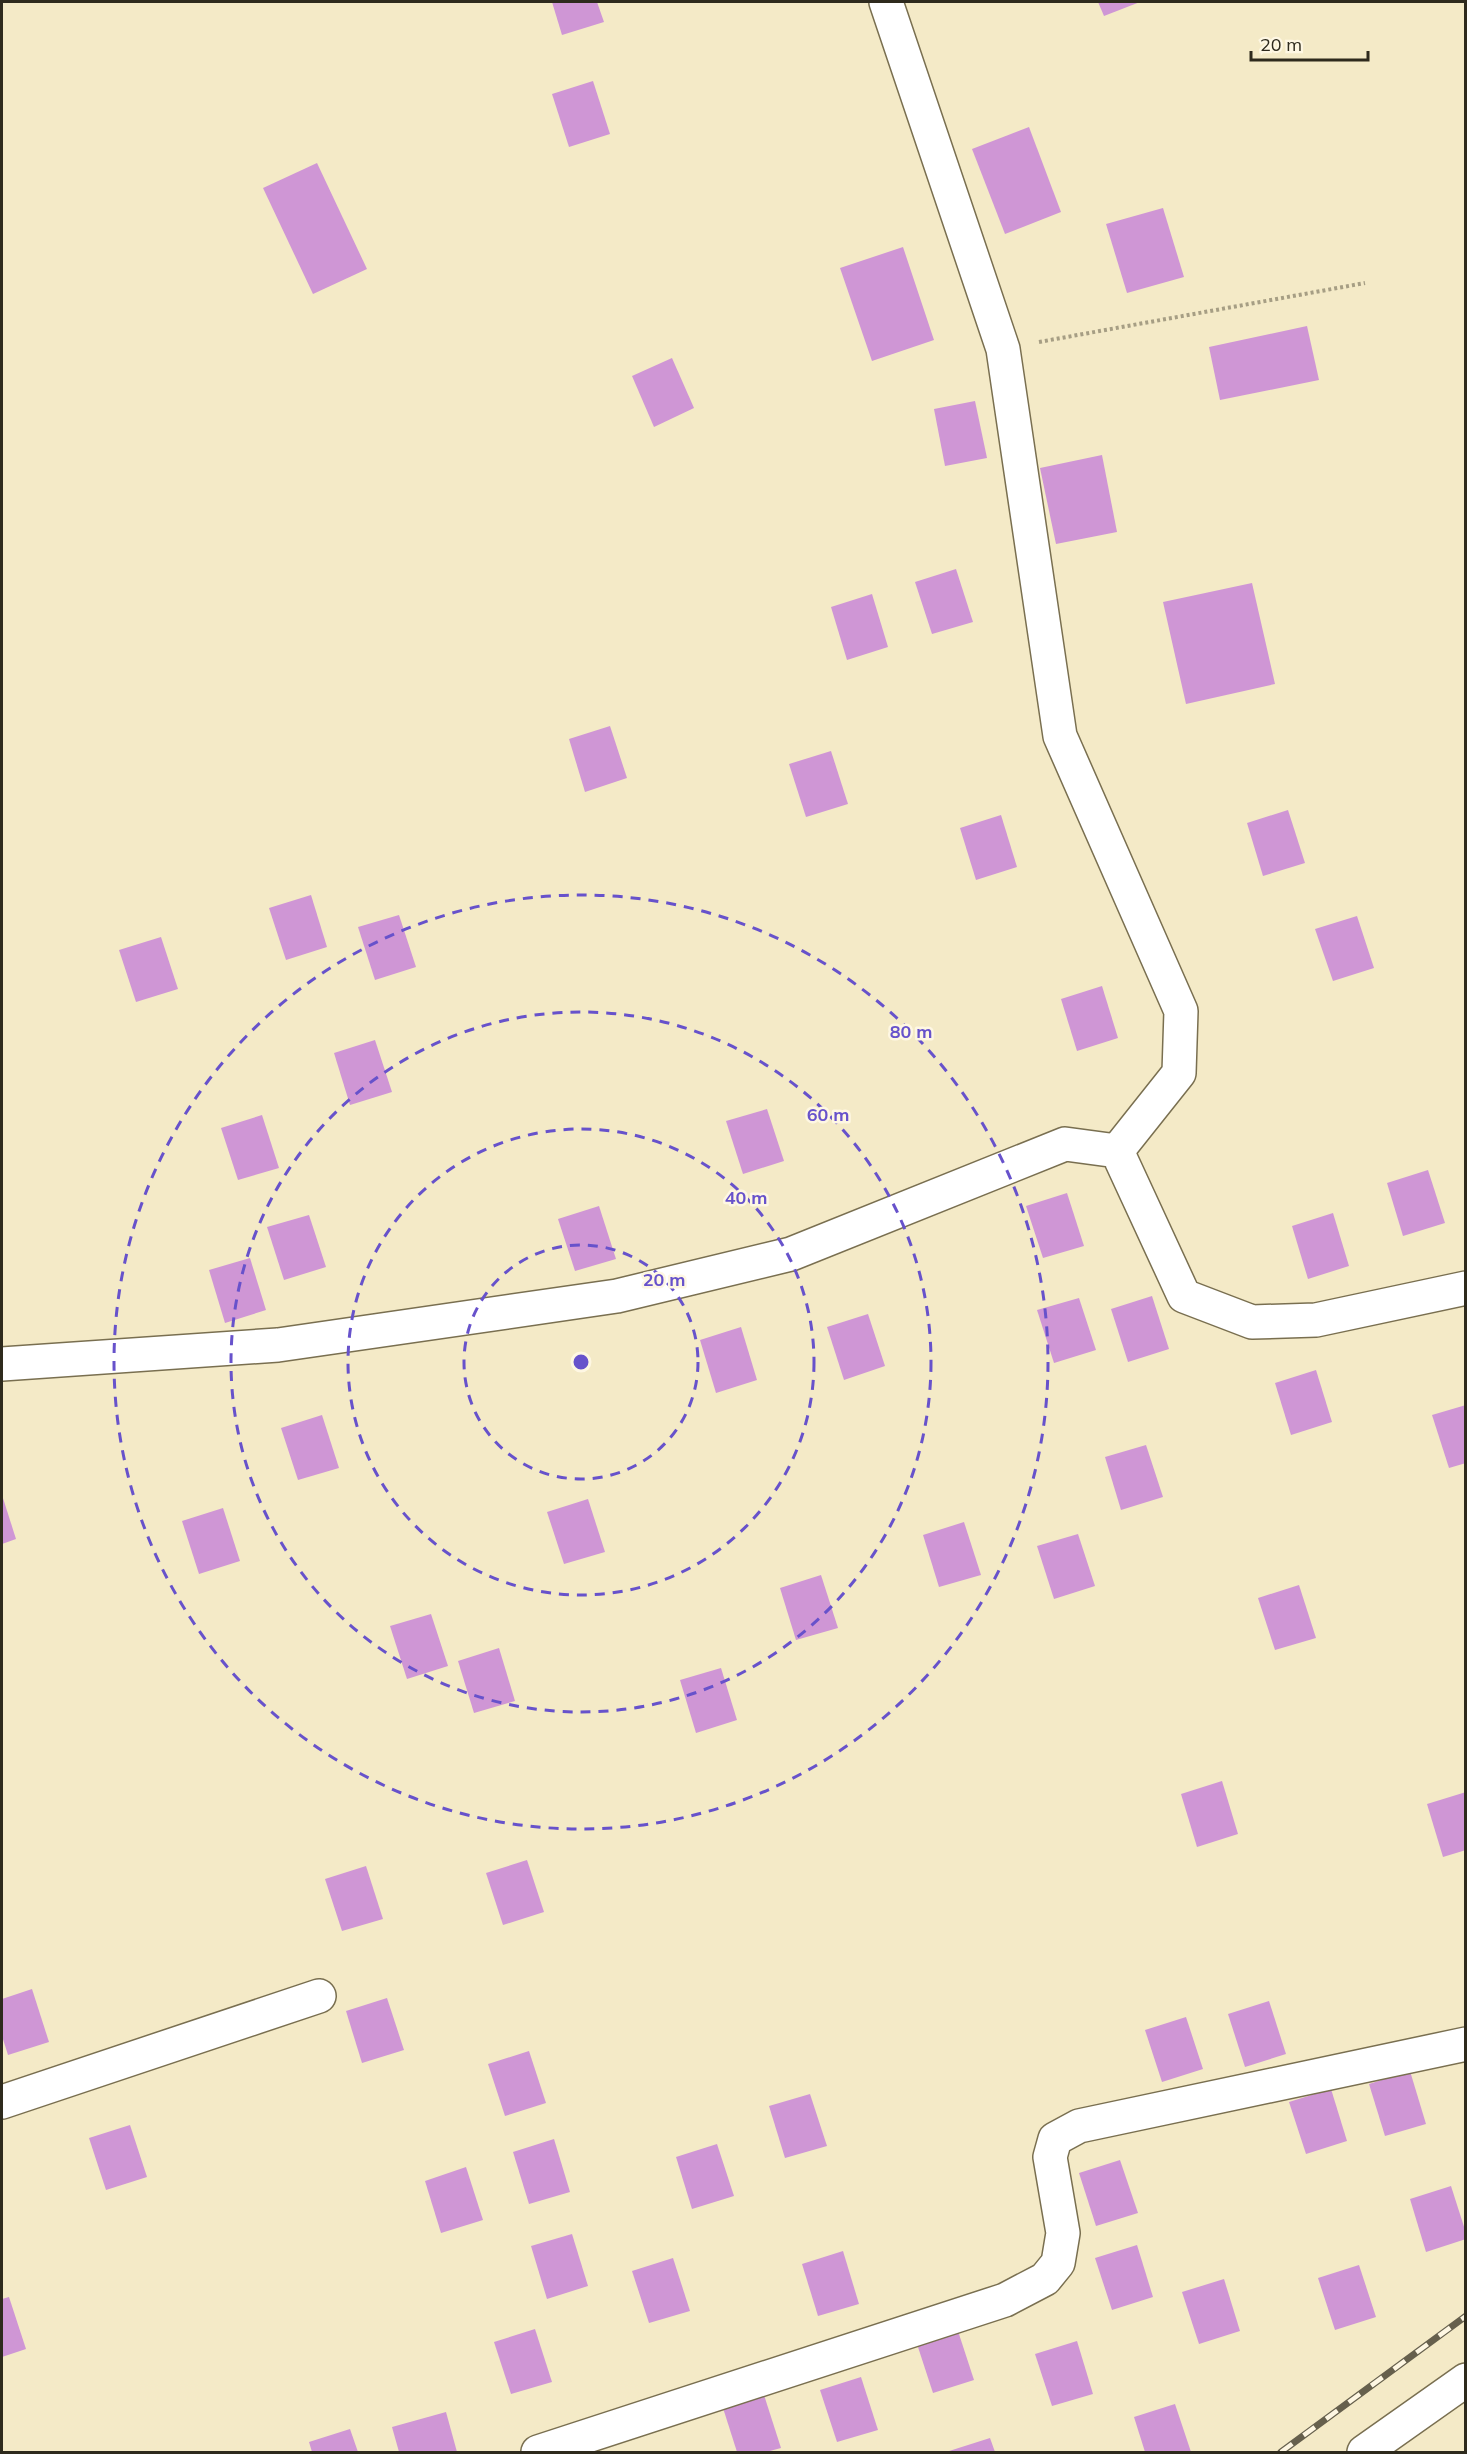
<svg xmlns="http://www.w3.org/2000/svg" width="1467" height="2454" font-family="Mulish,sans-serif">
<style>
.building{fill:#cf96d5}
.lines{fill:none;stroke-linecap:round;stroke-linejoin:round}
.minor-casing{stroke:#796f50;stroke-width:36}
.path{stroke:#a69e84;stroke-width:4;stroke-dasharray:3 3;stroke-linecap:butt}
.minor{stroke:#fff;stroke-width:33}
.rail-casing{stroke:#66604d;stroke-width:7}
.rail{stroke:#fef7e3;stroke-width:4.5;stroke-dasharray:14;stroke-linecap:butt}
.ring{fill:none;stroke:#6752cb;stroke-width:3;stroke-dasharray:10 8}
.centre{fill:#6752cb;stroke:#fef7e3;stroke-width:3}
.ring-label{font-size:18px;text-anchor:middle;font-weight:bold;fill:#6752cb;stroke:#fef7e3;stroke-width:5;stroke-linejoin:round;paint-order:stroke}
</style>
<rect width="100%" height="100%" fill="#f4eac7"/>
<!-- building -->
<g class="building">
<polygon points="552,2 597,2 604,22 562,35"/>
<polygon points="1098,2 1140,2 1104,16"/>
<polygon points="593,81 610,134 569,147 552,94"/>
<polygon points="1029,127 1061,212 1005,234 972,149"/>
<polygon points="317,163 367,269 313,294 263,188"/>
<polygon points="1163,208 1184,277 1127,293 1106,224"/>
<polygon points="903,247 934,340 872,361 840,268"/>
<polygon points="1307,326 1319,380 1220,400 1209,347"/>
<polygon points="672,358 694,408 654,427 632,376"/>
<polygon points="975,401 987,458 945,466 934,409"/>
<polygon points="1102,455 1117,532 1056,544 1040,468"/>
<polygon points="956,569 973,622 932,634 915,582"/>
<polygon points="1252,583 1275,684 1186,704 1163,602"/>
<polygon points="872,594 888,647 847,660 831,607"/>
<polygon points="610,726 627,778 585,792 569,739"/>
<polygon points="831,751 848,804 806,817 789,764"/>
<polygon points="1288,810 1305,863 1263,876 1247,823"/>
<polygon points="1001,815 1017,867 976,880 960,828"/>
<polygon points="311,895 327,947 286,960 269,908"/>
<polygon points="399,915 416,967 375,980 358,927"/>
<polygon points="1357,916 1374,968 1333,981 1315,929"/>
<polygon points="161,937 178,989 136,1002 119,950"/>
<polygon points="1102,986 1118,1038 1077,1051 1061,999"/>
<polygon points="375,1040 392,1092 350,1105 334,1053"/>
<polygon points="767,1109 784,1161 743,1174 726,1121"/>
<polygon points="262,1115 279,1168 238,1180 221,1128"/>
<polygon points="1428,1170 1445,1223 1403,1236 1387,1183"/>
<polygon points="1067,1193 1084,1246 1043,1258 1026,1206"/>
<polygon points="599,1206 616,1259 575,1271 558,1219"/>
<polygon points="1333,1213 1349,1266 1308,1279 1292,1226"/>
<polygon points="309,1215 326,1267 284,1280 267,1227"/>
<polygon points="250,1258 266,1310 225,1323 209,1270"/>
<polygon points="1152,1296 1169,1349 1128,1362 1111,1309"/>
<polygon points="1079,1298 1096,1350 1054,1363 1037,1310"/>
<polygon points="868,1314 885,1366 844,1380 827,1327"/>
<polygon points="741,1327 757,1380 716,1393 700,1340"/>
<polygon points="1316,1370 1332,1422 1291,1435 1275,1383"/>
<polygon points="1466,1405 1466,1463 1449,1468 1432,1415"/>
<polygon points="322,1415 339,1468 298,1480 281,1428"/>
<polygon points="1146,1445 1163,1497 1121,1510 1105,1457"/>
<polygon points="2,1495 16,1539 2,1544"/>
<polygon points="588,1499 605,1552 564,1564 547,1512"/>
<polygon points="223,1508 240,1561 199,1574 182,1521"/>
<polygon points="964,1522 981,1575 939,1587 923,1535"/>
<polygon points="1078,1534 1095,1586 1054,1599 1037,1546"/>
<polygon points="821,1575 838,1628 796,1640 780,1588"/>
<polygon points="1299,1585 1316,1638 1275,1650 1258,1598"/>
<polygon points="431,1614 448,1666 407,1679 390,1626"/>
<polygon points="499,1648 515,1701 474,1713 458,1661"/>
<polygon points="721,1668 737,1720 696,1733 680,1680"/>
<polygon points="1222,1781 1238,1834 1197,1847 1181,1794"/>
<polygon points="1466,1792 1466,1850 1443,1857 1427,1804"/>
<polygon points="527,1860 544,1912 503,1925 486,1873"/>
<polygon points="366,1866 383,1919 342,1931 325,1879"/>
<polygon points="32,1989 49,2042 8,2055 2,2036 2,1999"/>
<polygon points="387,1998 404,2050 362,2063 346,2011"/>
<polygon points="1269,2001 1286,2054 1245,2067 1228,2014"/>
<polygon points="1186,2017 1203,2069 1162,2082 1145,2030"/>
<polygon points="529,2051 546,2103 505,2116 488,2064"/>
<polygon points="1410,2071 1426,2124 1385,2136 1369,2084"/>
<polygon points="1331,2089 1347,2141 1306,2154 1289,2102"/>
<polygon points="810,2094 827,2146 785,2158 769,2106"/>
<polygon points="130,2125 147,2177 106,2190 89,2138"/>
<polygon points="554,2139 570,2192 529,2204 513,2152"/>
<polygon points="717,2144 734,2196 692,2209 676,2157"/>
<polygon points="1120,2160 1138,2213 1096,2226 1079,2173"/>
<polygon points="466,2167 483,2220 441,2233 425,2181"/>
<polygon points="1451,2186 1466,2233 1466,2239 1426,2252 1410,2199"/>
<polygon points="572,2234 588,2286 547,2299 531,2246"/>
<polygon points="1137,2245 1153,2297 1112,2310 1095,2258"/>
<polygon points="843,2251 859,2304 818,2316 802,2264"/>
<polygon points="673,2258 690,2311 649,2323 632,2271"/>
<polygon points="1359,2265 1376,2317 1335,2330 1318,2278"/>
<polygon points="1224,2279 1240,2331 1199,2344 1182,2292"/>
<polygon points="9,2297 26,2349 2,2357 2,2299"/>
<polygon points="957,2328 974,2380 933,2393 916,2341"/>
<polygon points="535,2329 552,2382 511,2394 494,2342"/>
<polygon points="1077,2341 1093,2394 1052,2406 1035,2354"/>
<polygon points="861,2377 878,2430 837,2442 820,2390"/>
<polygon points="764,2395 781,2448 766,2452 737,2452 723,2408"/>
<polygon points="1175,2404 1191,2452 1145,2452 1134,2417"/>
<polygon points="446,2412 457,2452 399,2452 392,2427"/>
<polygon points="350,2429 358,2452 312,2452 309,2442"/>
<polygon points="990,2438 995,2452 946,2452"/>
</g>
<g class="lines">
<defs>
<g id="minor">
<polyline points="886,2 1003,349 1060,736 1181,1011 1179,1073 1117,1151"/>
<polyline points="2,1364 278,1345 617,1296 791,1254 1065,1144 1117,1151 1184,1296 1252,1322 1316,1320 1466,1288"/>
<polyline points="2,2102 319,1996"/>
<polyline points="538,2452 1005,2300 1045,2279 1058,2263 1063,2233 1050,2157 1055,2139 1079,2126 1466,2044"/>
<polyline points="1364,2452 1466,2380"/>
</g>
</defs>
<!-- minor casing -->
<use href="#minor" class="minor-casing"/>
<!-- path -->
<polyline class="path" points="1039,342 1365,283"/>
<!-- minor -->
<use href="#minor" class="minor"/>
<defs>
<polyline id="rail" points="1281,2452 1466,2316"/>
</defs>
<!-- rail casing -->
<use href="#rail" class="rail-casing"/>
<!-- rail -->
<use href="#rail" class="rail"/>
</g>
<!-- distance rings -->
<g class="ring">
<circle cx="581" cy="1362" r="117"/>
<circle cx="581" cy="1362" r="233"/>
<circle cx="581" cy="1362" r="350"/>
<circle cx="581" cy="1362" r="467"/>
</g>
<circle cx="581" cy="1362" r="9" class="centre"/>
<g class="ring-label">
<text x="911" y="1038">80 m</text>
<text x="828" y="1121">60 m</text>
<text x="746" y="1204">40 m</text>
<text x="664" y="1286">20 m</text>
</g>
<!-- border -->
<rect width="1467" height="2454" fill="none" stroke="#2e2a1d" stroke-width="6"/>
<!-- scale -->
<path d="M1251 51v9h117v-9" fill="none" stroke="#2e2a1d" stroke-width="3"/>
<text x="1260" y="51" font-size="18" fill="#2e2a1d" stroke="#fef7e3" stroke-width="4.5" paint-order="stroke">20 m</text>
</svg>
